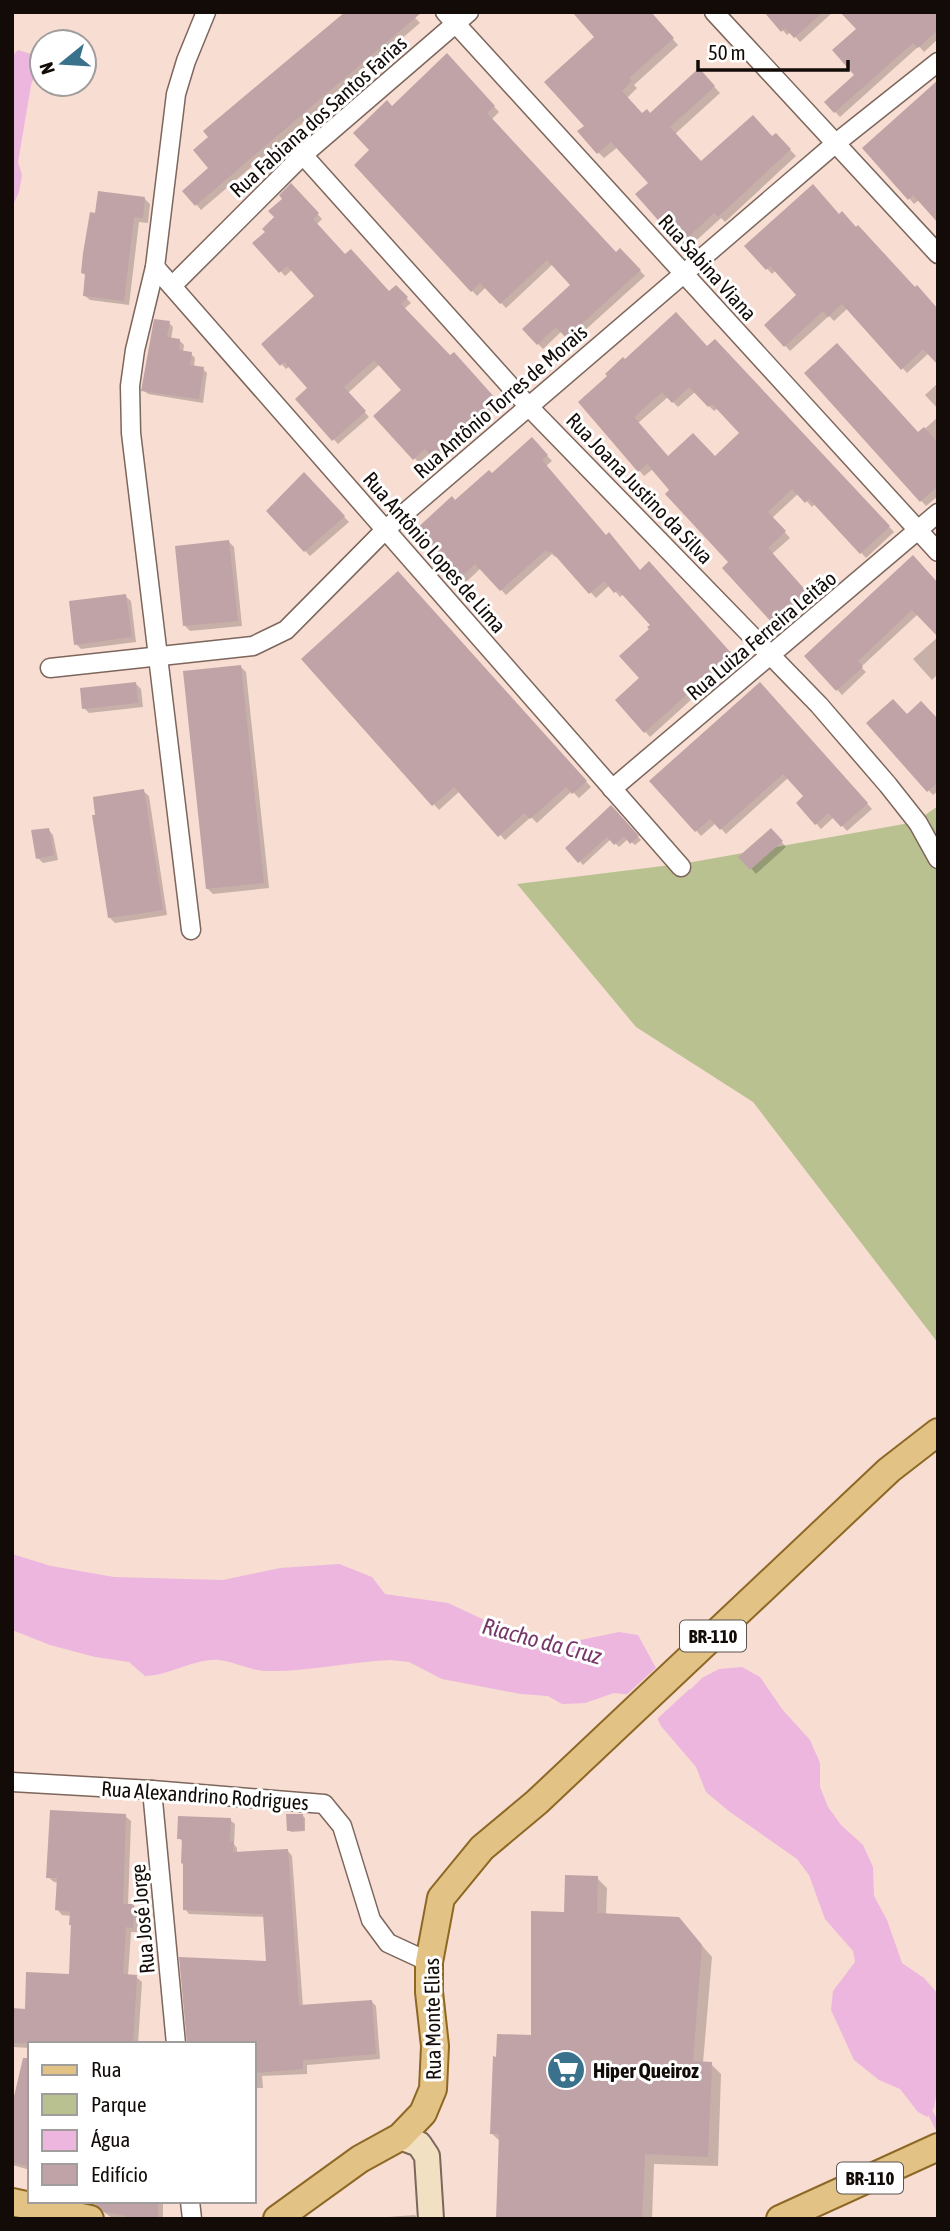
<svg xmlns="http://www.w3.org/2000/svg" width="950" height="2231" font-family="'Asap Condensed',sans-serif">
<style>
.green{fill:#bac191}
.water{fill:#ecb6de}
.pier{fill:#f8ddd2}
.shadow{fill:#0003;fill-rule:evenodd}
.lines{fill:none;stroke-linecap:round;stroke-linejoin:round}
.stream{stroke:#ecb6de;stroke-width:6}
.building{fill:#bfa3a6;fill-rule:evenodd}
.street-casing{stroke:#7d665c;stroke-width:21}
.secondary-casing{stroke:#7d665c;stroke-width:28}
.primary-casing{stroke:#8d6824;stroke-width:30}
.street{stroke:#fff;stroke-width:18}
.secondary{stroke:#f1e1c2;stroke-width:24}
.primary{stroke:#e2c285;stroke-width:26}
.labels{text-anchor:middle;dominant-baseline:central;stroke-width:6;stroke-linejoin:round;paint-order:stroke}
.shield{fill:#fff;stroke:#5a5451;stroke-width:2}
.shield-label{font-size:19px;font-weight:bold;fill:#130b07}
.street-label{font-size:21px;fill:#130b07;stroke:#fff}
.poi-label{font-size:21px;font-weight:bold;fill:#130b07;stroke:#fff;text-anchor:start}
.water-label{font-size:23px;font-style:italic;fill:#753668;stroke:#fff}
</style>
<rect width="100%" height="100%" fill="#f8ddd2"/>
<!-- green -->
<polygon class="green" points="938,806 938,1343 753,1102 636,1027 517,884 687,863 915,822"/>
<!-- water -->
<g class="water">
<polygon points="18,50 41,57 31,85 18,162 22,175 19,192 12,207 12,56"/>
<path d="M 12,1554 L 51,1566 L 114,1577 L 223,1580 L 280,1568 L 339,1564 L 372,1577 L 385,1594 L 448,1603 L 529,1641 L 561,1644 L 619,1632 L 638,1635 L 669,1692 L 691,1689 L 702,1678 L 719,1669 L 742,1667 L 760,1677 L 782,1709 L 810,1740 L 820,1763 L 820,1787 L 828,1807 L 841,1825 L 863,1845 L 873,1867 L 874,1896 L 887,1920 L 902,1963 L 924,1978 L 938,1994 L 938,2084 L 934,2108 L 927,2117 L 918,2112 L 900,2089 L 879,2080 L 854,2060 L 831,2010 L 833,1991 L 855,1962 L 853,1951 L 825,1919 L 809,1875 L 797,1859 L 730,1812 L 706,1792 L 696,1767 L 661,1726 L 652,1707 L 632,1695 L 614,1693 L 585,1703 L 562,1704 L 548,1696 L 521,1694 L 442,1679 L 409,1662 L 390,1660 C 349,1662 307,1672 266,1671 C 249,1670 235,1662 219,1660 C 196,1658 168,1676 145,1676 L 129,1662 L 95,1657 L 50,1645 L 12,1630 Z"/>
</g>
<!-- pier -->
<polygon class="pier" points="659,1665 671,1688 689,1685 699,1675 710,1670 655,1721 649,1709 631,1698 624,1697"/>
<!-- shadow -->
<g class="shadow">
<polygon points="410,12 420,23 201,210 185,191 211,168 210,137"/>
<polygon points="649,12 678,45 634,85 637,88 627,98 642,115 650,115 705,77 720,93 675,134 702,163 776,135 796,156 725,222 721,218 687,249 682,243 650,183 618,147 604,158 598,152 586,126"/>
<polygon points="766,12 833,12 800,42 791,32 787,35"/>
<polygon points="938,12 938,39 924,52 919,46 840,117 826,102"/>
<polygon points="447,55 499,112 491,120 616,254 620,250 645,276 573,341 562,331 543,349 525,330 573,285 553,264 506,308 486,287 477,296 357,165 372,150 392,108"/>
<polygon points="938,82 919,200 914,204 909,198"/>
<polygon points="291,185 322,219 316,225 345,257 389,293 396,287 411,303 404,309 450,357 454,354 500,405 438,461 430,453 419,463 376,416 404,390 380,364 348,393 369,417 338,444 297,399 310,388 290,366 286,369 263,344 316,296 293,269 285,276 255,243 267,232 277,217"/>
<polygon points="813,187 929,353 907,373 848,308 834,321 829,316 790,351 766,325 799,295 776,270 772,274 747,247"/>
<polygon points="145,199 150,204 148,223 139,222 129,305 90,300 84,295 87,277 83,273 96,215"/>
<polygon points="169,323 173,327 171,339 180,341 184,345 183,352 191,354 195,358 194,367 203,369 207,373 203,403 148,394 143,390"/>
<path d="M 715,342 L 894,532 L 866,558 L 816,503 L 812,507 L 799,493 L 772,518 L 790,538 L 772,554 L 812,600 L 780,629 L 725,568 L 731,562 L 672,490 L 653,469 L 644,476 L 580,402 L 707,348 ZM 695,392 L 714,411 L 718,408 L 742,433 L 715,459 L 669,458 L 637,424 L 668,397 L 678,407 Z"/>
<polygon points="807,373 918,435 938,417 938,496 926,506"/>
<polygon points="938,383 938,409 925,395"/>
<polygon points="532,439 552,461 546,466 606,537 640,571 654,569 735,660 650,737 617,700 642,679 652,625 624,594 620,597 610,585 596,598 557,556 555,557 552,554 506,595 481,568 465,583 460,578 456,502 492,476"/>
<polygon points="304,474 349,522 310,556 268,511"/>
<polygon points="229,542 234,547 242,626 190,631 185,626"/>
<polygon points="913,558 918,614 861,667 866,672 842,695 807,656"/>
<polygon points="403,579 591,787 579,798 572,791 537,823 531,817 505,840 460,791 439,810 304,659"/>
<polygon points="125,596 131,601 136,642 81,649 76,644"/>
<polygon points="938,637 938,674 932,680 913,659"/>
<polygon points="241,667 246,672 269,888 213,894 208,889"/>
<polygon points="136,684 141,689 143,707 89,713 84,708"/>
<polygon points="765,689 872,809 847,831 834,817 821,829 798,803 805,796 788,778 726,834 716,823 701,836 652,781"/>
<polygon points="907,716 938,721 938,791 933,795 868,724"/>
<polygon points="143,791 149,796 167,915 115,923 110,918"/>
<polygon points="611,807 641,840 635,845 628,839 619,847 611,839 583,865 568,848"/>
<polygon points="48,829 53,835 58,860 43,863 38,858"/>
<polygon points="771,830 786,847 756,874 741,857"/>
<polygon points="302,1815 305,1818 305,1831 291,1832 289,1830"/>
<polygon points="125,1816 131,1821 128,1905 134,1906 139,1911 138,1932 131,1932 128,1976 136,1977 142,1982 138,2044 30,2044 30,2048 12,2047 12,2010 27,2011 70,1976 71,1916 62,1915 57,1909 59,1883 54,1882 48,1877"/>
<polygon points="230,1820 235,1824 234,1844 237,1848 237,1854 288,1851 292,1856 303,2007 371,2001 376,2006 380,2059 307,2065 307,2074 262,2076 263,2088 254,2088 254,2044 268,1963 265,1917 189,1914 185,1909 183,1842 179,1838"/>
<polygon points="597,1878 607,1888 606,1915 678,1918 712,1957 703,2063 711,2064 721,2074 718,2166 654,2164 652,2219 498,2219 501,2142 491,2133 533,2036 565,1914"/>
<polygon points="30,2082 30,2170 12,2165 12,2100 15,2101"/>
<polygon points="87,2201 163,2201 163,2219 111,2217"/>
<polygon points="415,2215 418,2219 361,2219"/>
</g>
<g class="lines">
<!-- stream -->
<polyline class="stream" points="928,2108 938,2128"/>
</g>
<!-- building -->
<g class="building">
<polygon points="345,12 422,12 195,206 182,191 208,168 193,150 208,137 203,131"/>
<polygon points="572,12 651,12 674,38 629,78 632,81 622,91 642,113 647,109 650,113 699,68 715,86 670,127 701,161 753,115 772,136 776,133 791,149 718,217 714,213 680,245 635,194 648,183 611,142 597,154 577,131 584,126 544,82 594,37"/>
<polygon points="764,12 823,12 794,38 785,28 781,32"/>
<polygon points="840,12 938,12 938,30 918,48 913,43 834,113 824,102 854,75 832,50 856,29"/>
<polygon points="447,53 495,106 487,113 616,252 620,248 641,270 566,338 556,327 537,345 522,329 570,285 547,260 500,304 480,283 471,292 354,165 369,150 353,133 387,100 392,106"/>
<polygon points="938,80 938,223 913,195 908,200 862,148"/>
<polygon points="291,183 319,213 313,219 345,254 351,249 389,291 396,285 408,297 401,304 450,355 454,352 496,399 432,457 425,449 413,460 373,416 401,390 374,360 344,387 366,411 332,441 295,399 307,388 284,362 280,366 261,344 314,296 287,266 279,273 252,243 265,232 262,229 274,217 268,211 282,199 279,195"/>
<polygon points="813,184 839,214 842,211 856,227 858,225 915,287 917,285 938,309 938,365 923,349 901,370 842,304 828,317 823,311 784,347 764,325 796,295 770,266 766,270 744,246"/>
<polygon points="98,191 145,197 143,218 134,217 124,301 83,296 85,274 81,273 83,253 90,212 95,213"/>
<path d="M 676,312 L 707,346 L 715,339 L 890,526 L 860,554 L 809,499 L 805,503 L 792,489 L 768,512 L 786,531 L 768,548 L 808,593 L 774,625 L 722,568 L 728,562 L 665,494 L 669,490 L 647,464 L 638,472 L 578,402 L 607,376 L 605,374 L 623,357 L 625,359 ZM 689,387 L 708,407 L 712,404 L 739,433 L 715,456 L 693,433 L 668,456 L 634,417 L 662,392 L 672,403 Z"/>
<polygon points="154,319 170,321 167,337 180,339 179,350 192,352 190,365 204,367 199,399 141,391"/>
<polygon points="837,343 918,432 924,427 938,443 938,486 920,502 804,373"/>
<polygon points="532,437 548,455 542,460 606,535 609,532 640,570 649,561 732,654 644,733 615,700 639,678 619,656 649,629 647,627 650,625 618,590 614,593 604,581 589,594 551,551 549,553 546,550 500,591 475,564 459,579 415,530 452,496 455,500 489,470 492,473"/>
<polygon points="304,472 345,516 304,552 266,511"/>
<polygon points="229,540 238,621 183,626 175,546"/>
<polygon points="913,555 938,583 938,637 912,610 858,661 863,667 836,691 804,656"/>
<polygon points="398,571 587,781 572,794 566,787 530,819 524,813 498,837 454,787 432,806 301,659"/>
<polygon points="126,594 132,637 74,645 69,601"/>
<polygon points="241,665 264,883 206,889 183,671"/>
<polygon points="136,682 138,703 82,709 80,688"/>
<polygon points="760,682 868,803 841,827 828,813 815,825 796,803 803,796 783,774 720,830 710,819 695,832 649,781"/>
<polygon points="893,699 907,714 921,701 938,719 938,782 927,792 866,723"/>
<polygon points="144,789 163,910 108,918 92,815 95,815 93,797"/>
<polygon points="611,805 639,836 630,844 624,836 614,845 607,837 578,863 565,848"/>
<polygon points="49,828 54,855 36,859 31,830"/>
<polygon points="771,828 783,841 750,870 738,857"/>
<polygon points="50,1810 126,1814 123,1904 134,1904 133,1928 126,1927 123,1974 137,1975 133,2044 12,2043 12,2008 25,2009 26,1972 69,1974 71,1925 69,1925 70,1912 55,1910 57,1878 46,1878"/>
<polygon points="286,1814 303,1814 304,1830 287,1831"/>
<polygon points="178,1816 231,1818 230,1841 234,1841 233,1852 288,1849 299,2005 372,2000 376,2054 303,2060 303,2069 254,2073 254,2044 187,2044 179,1957 266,1961 263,1914 183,1910 183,1864 181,1863 182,1839 177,1839"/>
<polygon points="565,1875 598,1876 597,1913 679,1917 702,1945 693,2061 712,2062 708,2157 645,2154 642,2219 496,2219 499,2134 490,2134 493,2056 496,2057 497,2034 531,2035 531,1911 564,1912"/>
<polygon points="23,2058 30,2058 30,2167 12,2162 12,2105"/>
<polygon points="92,2201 158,2201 158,2219 126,2219 126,2216 104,2212"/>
</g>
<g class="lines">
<defs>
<g id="street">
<polyline points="445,12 938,552"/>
<polyline points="714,12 938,254"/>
<polyline points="303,155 529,407 819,705 888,785 918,823 938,859"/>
<polyline points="155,267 681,867"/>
<polyline points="172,286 303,155 469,12"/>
<polyline points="50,668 253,646 286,630 386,529 836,143 938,62"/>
<polyline points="612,789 938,513"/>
<polyline points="191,930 131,433 130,386 135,350 155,267 176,94 186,61 206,12"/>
<polyline points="12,1782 152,1790 324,1804 342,1826 371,1920 388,1943 429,1962"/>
<polyline points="152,1790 176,2044"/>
<polyline points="190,2201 192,2219"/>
</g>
<polyline id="secondary" points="400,2137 419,2144 427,2156 431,2219"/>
<g id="primary">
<polyline points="12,2202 90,2219"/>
<polyline points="277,2219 360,2159 400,2137 423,2113 433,2089 435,2046 429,1992 429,1962 441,1898 482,1848 537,1802 889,1470 938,1432"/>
<polyline points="780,2219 938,2147"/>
</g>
</defs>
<!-- street casing -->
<use href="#street" class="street-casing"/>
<!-- secondary casing -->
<use href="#secondary" class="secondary-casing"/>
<!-- primary casing -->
<use href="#primary" class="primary-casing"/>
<!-- street -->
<use href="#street" class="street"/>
<!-- secondary -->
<use href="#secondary" class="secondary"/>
<!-- primary -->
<use href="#primary" class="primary"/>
</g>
<!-- icons -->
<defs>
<symbol id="supermarket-disc" viewBox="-11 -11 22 22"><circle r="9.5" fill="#3a718c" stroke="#fff"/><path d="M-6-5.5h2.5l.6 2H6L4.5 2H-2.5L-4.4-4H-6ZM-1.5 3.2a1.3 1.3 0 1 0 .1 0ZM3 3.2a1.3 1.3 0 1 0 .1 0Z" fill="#fff"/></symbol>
</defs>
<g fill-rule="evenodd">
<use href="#supermarket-disc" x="544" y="2048" width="44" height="44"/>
</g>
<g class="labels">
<!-- shield labels -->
<g class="shield">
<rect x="680" y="1620.5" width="66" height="31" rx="5"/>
<rect x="837" y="2162.5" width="66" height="31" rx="5"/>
</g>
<g class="shield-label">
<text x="713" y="1636">BR-110</text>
<text x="870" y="2178">BR-110</text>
</g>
<!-- street labels -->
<g class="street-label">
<text transform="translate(318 116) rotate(-42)">Rua Fabiana dos Santos Farias</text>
<text transform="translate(708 267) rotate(48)">Rua Sabina Viana</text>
<text transform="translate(500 401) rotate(-41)">Rua Antônio Torres de Morais</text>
<text transform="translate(640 488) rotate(46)">Rua Joana Justino da Silva</text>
<text transform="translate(435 552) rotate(49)">Rua Antônio Lopes de Lima</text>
<text transform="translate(761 635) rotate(-40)">Rua Luiza Ferreira Leitão</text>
<text transform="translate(205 1795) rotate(4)">Rua Alexandrino Rodrigues</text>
<text transform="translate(142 1919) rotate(-95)">Rua José Jorge</text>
<text transform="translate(432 2019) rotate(-91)">Rua Monte Elias</text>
</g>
<!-- poi labels -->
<g class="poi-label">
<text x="593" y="2070">Hiper Queiroz</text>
</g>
<!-- water labels -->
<g class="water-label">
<text transform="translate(542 1641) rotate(15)">Riacho da Cruz</text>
</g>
</g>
<!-- border -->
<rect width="950" height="2231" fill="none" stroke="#130b07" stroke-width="28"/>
<!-- legend -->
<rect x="28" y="2042" width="228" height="161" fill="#ffffff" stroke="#a19d9c" stroke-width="2"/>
<rect x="42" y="2065" width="35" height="10" fill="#e2c285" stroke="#a19d9c" stroke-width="2"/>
<text x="91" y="2077" font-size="21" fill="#130b07">Rua</text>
<rect x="42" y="2094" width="35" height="21" fill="#bac191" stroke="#a19d9c" stroke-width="2"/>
<text x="91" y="2112" font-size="21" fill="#130b07">Parque</text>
<rect x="42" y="2130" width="35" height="21" fill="#ecb6de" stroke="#a19d9c" stroke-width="2"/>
<text x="91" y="2147" font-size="21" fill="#130b07">Água</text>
<rect x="42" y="2164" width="35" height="21" fill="#bfa3a6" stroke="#a19d9c" stroke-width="2"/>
<text x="91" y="2182" font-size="21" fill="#130b07">Edifício</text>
<!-- north arrow -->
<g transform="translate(63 63) rotate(252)"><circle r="33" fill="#ffffff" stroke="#a19d9c" stroke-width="2"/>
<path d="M0-5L12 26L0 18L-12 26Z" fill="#3a718c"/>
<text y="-10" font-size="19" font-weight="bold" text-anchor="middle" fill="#130b07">N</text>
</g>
<!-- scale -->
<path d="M698 60v10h150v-10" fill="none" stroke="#130b07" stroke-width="3.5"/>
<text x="708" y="60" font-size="21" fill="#130b07" stroke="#ffffff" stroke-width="5" paint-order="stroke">50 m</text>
</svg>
